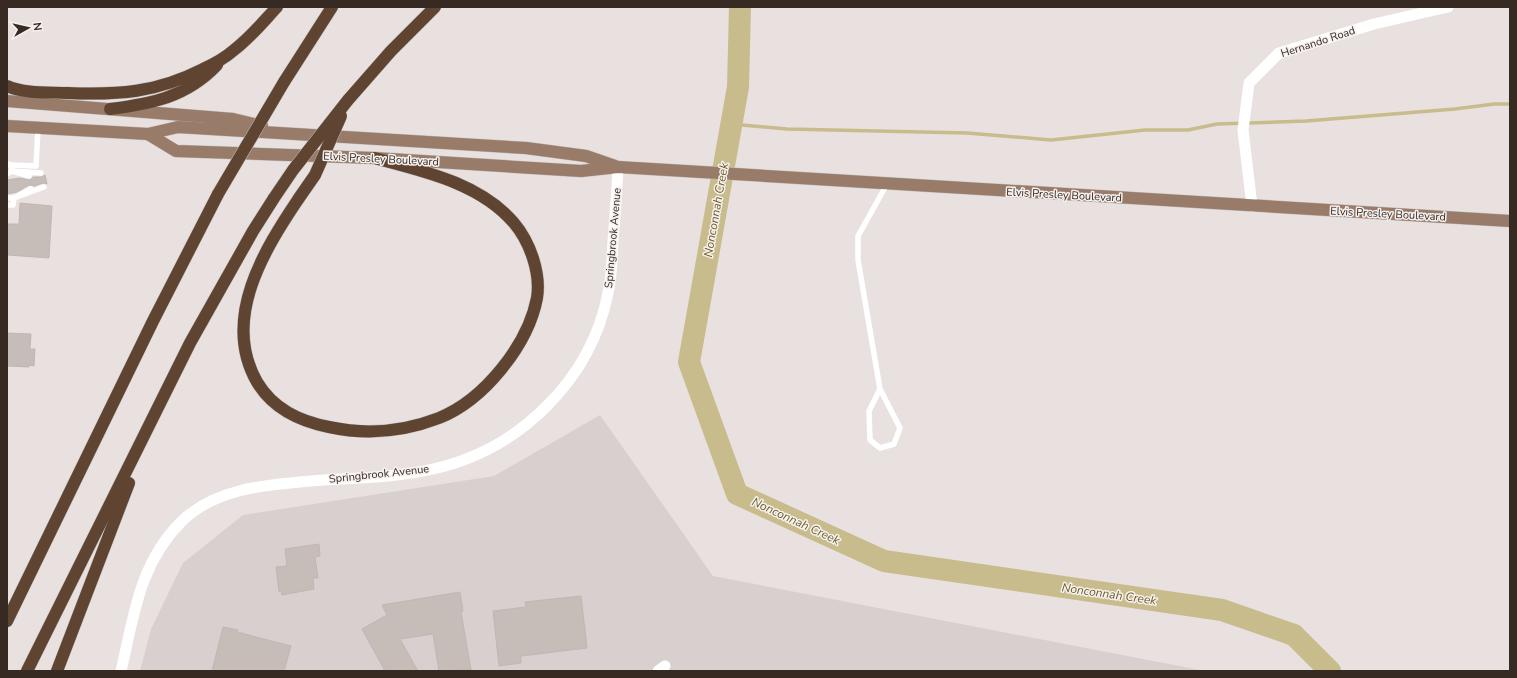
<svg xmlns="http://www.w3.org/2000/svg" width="1517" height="678" font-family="'Nunito Sans',sans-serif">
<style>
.built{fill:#d8d0ce}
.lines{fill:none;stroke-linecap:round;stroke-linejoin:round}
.stream{stroke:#c8bc8d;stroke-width:3.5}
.river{stroke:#c8bc8d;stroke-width:22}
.building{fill:#c6bcb8;stroke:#c1b6b3}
.primary-casing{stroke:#c3bfbd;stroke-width:13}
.highway-casing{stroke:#c3bfbd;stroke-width:13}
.lane{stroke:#fff;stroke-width:5.5}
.street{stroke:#fff;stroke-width:11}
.primary{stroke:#997b69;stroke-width:12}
.highway{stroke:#5f4531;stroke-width:12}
.highway-bridge-casing{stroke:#c3bfbd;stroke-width:13;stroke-linecap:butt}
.highway-bridge{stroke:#5f4531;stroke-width:12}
.labels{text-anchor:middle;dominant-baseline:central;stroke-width:3;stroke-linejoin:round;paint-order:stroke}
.street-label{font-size:11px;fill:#372a22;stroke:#f6f0ef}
.water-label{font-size:12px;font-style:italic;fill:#6b5d24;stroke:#f6f0ef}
</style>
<rect width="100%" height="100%" fill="#e9e1df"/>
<!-- built -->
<polygon class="built" points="600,415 713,576 1205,671 140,671 151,629 183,563 243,515 494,476"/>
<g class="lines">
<!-- stream -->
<polyline class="stream" points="731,124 787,129 967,133 1051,140 1145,130 1188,130 1217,124 1306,121 1455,109 1494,104 1510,104"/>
<!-- river -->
<polyline class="river" points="740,7 738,87 689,362 737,494 884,561 1222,610 1294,635 1330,671"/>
</g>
<!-- building -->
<g class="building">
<polygon points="45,175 47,184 43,183 34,186 29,185 17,192 7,194 7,180 20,178 30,180 33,177 41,177"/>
<polygon points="20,203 52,206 49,258 7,255 7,224 19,224"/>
<polygon points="7,333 31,334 30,349 35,349 34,366 29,365 29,367 7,366"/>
<polygon points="319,544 320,556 315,557 318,578 313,578 314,589 282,595 281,591 279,592 276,567 287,566 285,549"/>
<polygon points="460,592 463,611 461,612 471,670 439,671 433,634 400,639 418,671 385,671 362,629 387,615 382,605"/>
<polygon points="581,596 587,648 521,656 521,663 499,666 493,611 526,607 525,602"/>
<polygon points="223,627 238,630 237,632 291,646 284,671 212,671"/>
</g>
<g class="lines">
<defs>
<g id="primary">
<polyline points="7,101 233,119 262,126"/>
<polyline points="7,126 148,134 178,127 526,148 586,156 615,166"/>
<polyline points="148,134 176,151 374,158 581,171 618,167 1510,221"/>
</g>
<g id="highway">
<polyline points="284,82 332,7"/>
<path d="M 7,86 C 25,94 48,92 67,93 C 118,95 156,93 203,69 C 214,64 225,58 234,50 C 250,38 263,22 277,7"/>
<polyline points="348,100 391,51 435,7"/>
<path d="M 110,109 C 151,104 187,97 217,65"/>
<path d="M 299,198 C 264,250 221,319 257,382 C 273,409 299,421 329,427 C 366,435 403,432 439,418 C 484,400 528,345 537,298 C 541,273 530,242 514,223 C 480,183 423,171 374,158"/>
<polyline points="7,621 153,321 218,194"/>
<polyline points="27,671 190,343 253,231 274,198"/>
<polyline points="57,671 129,483"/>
</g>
</defs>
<!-- primary casing -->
<use href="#primary" class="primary-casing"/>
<!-- highway casing -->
<use href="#highway" class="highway-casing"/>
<!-- lane -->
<g class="lane">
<polyline points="7,164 11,165 12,171 7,174"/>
<polyline points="11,165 36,166 38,128"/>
<polyline points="29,176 12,171 41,173"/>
<polyline points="31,189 14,198 44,187"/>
<polyline points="7,198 14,198 13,205 7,205"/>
<polyline points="880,389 900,428 894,444 880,448 870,440 869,411 880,389 858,260 858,236 887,184"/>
</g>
<!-- street -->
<g class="street">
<polyline points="1252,206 1243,130 1249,83 1279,53 1374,24 1448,7"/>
<path d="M 121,671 C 134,616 139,564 181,522 C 215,488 266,485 311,481 C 351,478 394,478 433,469 C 519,450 591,380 608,293 C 612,276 612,258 613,241 C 615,216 617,192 618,167"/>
<polyline points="658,671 665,666"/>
</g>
<!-- primary -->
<use href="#primary" class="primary"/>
<!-- highway -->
<use href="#highway" class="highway"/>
<defs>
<g id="highway-bridge">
<polyline points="218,194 284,82"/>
<polyline points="274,198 293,170 348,100"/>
<polyline points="299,198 315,175 341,116"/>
</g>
</defs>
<!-- highway-bridge casing -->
<use href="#highway-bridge" class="highway-bridge-casing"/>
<!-- highway-bridge -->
<use href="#highway-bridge" class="highway-bridge"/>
</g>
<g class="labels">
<!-- street labels -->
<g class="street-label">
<text transform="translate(1318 42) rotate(-18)">Hernando Road</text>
<text transform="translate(381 159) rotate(3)">Elvis Presley Boulevard</text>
<text transform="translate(1064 195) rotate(3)">Elvis Presley Boulevard</text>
<text transform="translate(1388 214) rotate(3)">Elvis Presley Boulevard</text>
<text transform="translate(613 238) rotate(-85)">Springbrook Avenue</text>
<text transform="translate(379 474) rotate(-6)">Springbrook Avenue</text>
</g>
<!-- water labels -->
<g class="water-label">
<text transform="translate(716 210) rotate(-80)">Nonconnah Creek</text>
<text transform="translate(796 521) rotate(25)">Nonconnah Creek</text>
<text transform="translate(1109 594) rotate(8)">Nonconnah Creek</text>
</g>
</g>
<!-- border -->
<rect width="1517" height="678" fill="none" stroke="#372a22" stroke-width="16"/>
<!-- north arrow -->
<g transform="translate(28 28) rotate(82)" stroke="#f6f0ef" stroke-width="3" paint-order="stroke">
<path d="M0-3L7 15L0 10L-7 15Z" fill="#372a22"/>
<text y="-6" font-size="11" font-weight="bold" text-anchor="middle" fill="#372a22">N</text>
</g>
</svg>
